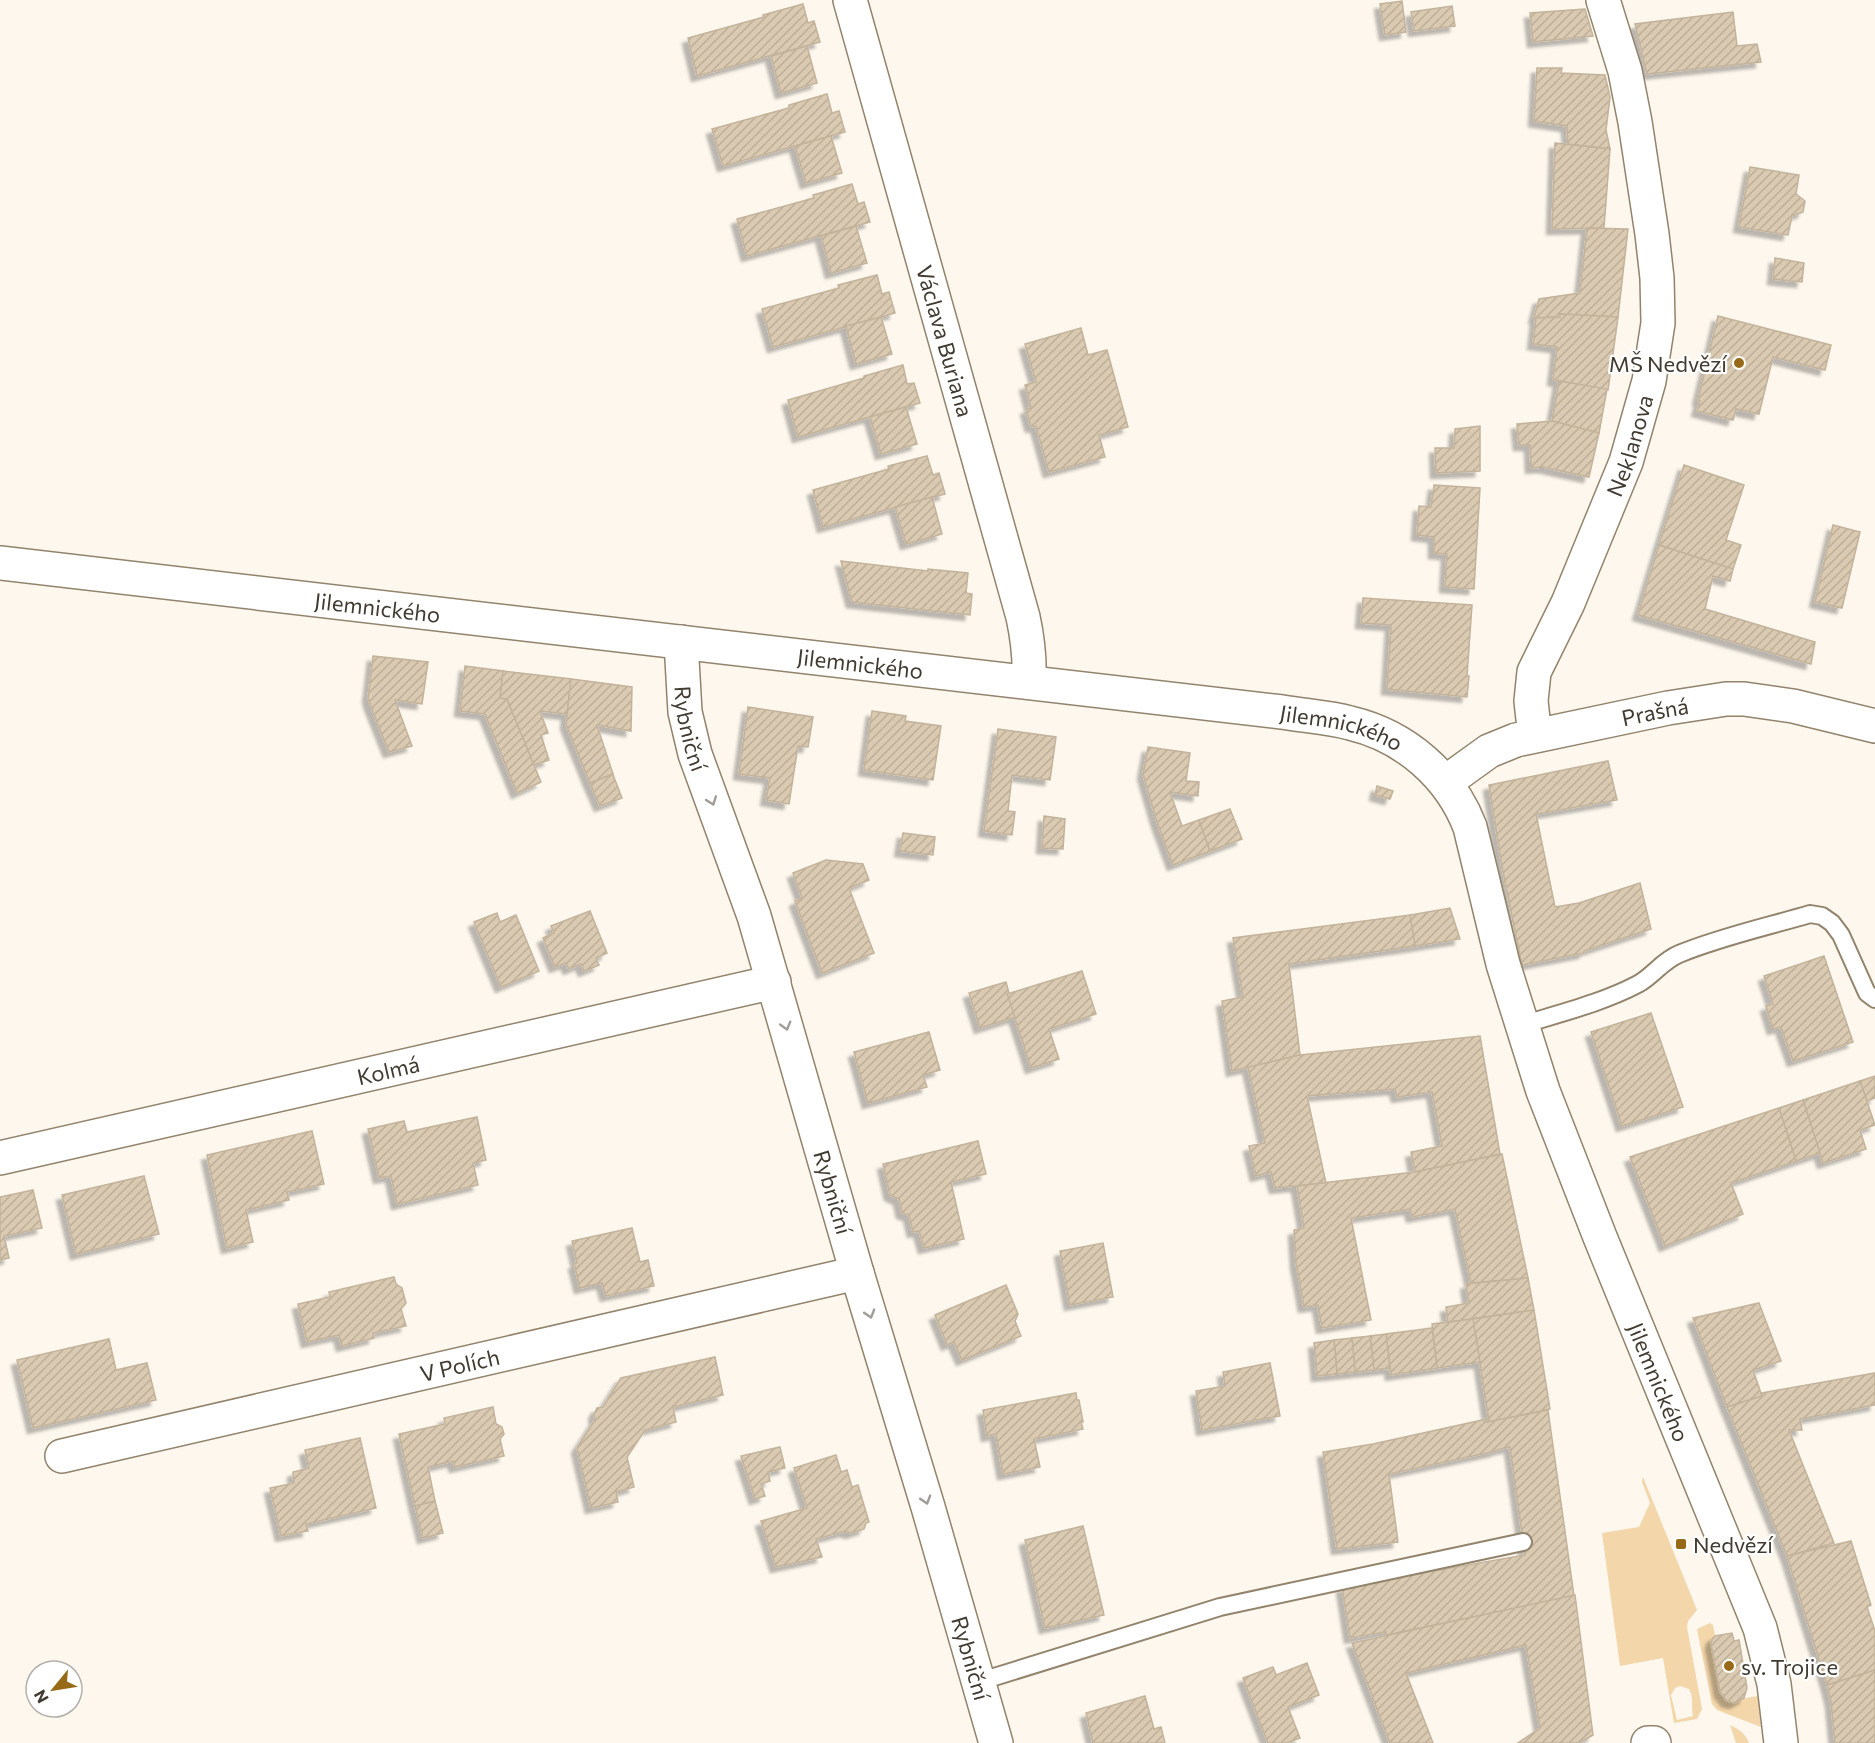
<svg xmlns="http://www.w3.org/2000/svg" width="1875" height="1743" font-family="Commissioner,sans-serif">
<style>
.grass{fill:#f3d6a9;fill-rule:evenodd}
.building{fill:url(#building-hatch);stroke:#c3b39b;stroke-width:1.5;filter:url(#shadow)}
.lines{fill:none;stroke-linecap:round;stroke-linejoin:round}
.service-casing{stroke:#92836c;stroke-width:20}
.minor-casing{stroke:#92836c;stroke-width:36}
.secondary-casing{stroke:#92836c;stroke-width:36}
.service{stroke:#fff;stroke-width:16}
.minor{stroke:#fff;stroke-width:33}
.secondary{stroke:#fff;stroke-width:33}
.oneway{stroke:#a09c98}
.poi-dot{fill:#966a17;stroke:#fff;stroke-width:2}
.labels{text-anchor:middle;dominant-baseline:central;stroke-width:4.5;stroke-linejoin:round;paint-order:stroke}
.street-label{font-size:22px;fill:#413a30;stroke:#fff}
.poi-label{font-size:22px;fill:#413a30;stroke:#fff;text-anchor:start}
</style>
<defs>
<pattern id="building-hatch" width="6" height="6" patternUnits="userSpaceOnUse" patternTransform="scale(1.5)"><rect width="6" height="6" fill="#dbcab2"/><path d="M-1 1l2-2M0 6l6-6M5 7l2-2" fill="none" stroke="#bdae99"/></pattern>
<filter id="shadow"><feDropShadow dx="-5.5" dy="5.5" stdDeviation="1.5" flood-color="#0004"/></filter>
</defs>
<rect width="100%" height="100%" fill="#fdf7ed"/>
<!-- grass -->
<g class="grass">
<path d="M 1643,1477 L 1697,1610 L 1688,1621 L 1687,1627 L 1702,1709 L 1697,1719 L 1674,1723 L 1663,1658 L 1620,1666 L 1602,1533 L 1639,1527 L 1650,1503 L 1642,1482 ZM 1680,1686 L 1689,1689 C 1694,1698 1691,1706 1693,1716 L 1677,1720 L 1671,1695 L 1675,1688 Z"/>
<polygon points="1710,1623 1713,1625 1715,1636 1711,1644 1720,1692 1727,1701 1758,1696 1761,1727 1717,1710 1712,1704 1697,1629"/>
<path d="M 1730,1725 C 1740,1730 1745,1733 1749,1743 L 1736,1743 Z"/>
</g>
<!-- building -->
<g class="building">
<polygon points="1402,1 1406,32 1385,35 1380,4"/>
<polygon points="803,4 808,23 814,21 820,42 697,76 688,38 764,17 763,15"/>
<polygon points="1452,6 1455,26 1414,31 1411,12"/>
<polygon points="1585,9 1593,36 1533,42 1530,13"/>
<polygon points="1733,12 1737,46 1757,44 1761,62 1647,74 1635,24"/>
<polygon points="807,46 817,83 781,93 771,56"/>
<polygon points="1537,68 1562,68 1561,73 1605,75 1610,97 1606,130 1610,149 1568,144 1567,126 1534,121"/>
<polygon points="827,94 832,113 839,111 845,132 723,166 712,129 789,108 789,105"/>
<polygon points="831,136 842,173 806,183 795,146"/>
<polygon points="1555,143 1610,149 1604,228 1552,229"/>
<polygon points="1750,167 1799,175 1796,194 1805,201 1803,212 1792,216 1788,235 1739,227"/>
<polygon points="852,184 858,204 864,202 870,222 747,256 737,219 814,198 813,195"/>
<polygon points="856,226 867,263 831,273 821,236"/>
<polygon points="1587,228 1628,229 1618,317 1560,314 1560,317 1534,318 1539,299 1580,293"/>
<polygon points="1775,258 1804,263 1802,282 1773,279"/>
<polygon points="877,275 882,294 889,292 895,313 773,347 762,309 839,288 838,285"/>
<polygon points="1560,314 1618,317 1608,390 1553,380 1557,347 1533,344 1536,318 1560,317"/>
<polygon points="1718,316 1831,345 1825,370 1773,357 1759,414 1736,409 1733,420 1697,411 1700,401 1698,400"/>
<polygon points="881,317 892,354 856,364 846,326"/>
<polygon points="1081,328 1088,355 1107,350 1128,427 1099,435 1105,457 1049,472 1036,426 1031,427 1026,409 1031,408 1025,385 1036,382 1025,344"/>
<polygon points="903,365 907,384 914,383 920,403 798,437 788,400 864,378 864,376"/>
<polygon points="1559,381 1607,389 1599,433 1552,421"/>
<polygon points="906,407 917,444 881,454 870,417"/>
<polygon points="1552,421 1599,433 1589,477 1543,467 1531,468 1530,445 1519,445 1517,424"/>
<polygon points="1480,426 1480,471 1436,473 1435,448 1454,448 1455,429"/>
<polygon points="927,456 933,475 939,473 945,494 823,527 813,490 889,469 888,466"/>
<polygon points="1684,465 1744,485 1726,540 1741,545 1733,569 1659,545"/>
<polygon points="1434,485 1480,488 1474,589 1445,587 1447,554 1434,553 1434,537 1417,535 1419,506 1431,507"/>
<polygon points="932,497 942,534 906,544 895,507"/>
<polygon points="1833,525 1860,532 1842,608 1815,602"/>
<polygon points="1659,545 1733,569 1730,581 1713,576 1705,609 1815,642 1811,664 1638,615"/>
<polygon points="841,561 928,571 928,569 968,573 966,593 972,594 970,615 852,602"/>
<polygon points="1363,598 1472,605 1467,676 1469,676 1467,697 1387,689 1391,625 1361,623"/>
<polygon points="373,656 428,662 422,704 395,700 412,746 389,752 371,707 368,698"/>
<polygon points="465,666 503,671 500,698 507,699 541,782 517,793 485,714 460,711"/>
<polygon points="503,671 571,679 567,714 540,711 548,733 541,735 549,760 534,765 507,699 500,698"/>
<polygon points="571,679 632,687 631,731 597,725 613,774 590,783 566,724"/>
<polygon points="748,707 813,717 808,747 798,746 789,804 766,800 770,778 739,774"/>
<polygon points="872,711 906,716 905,721 941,726 933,780 864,770"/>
<polygon points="998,729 1056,737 1050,780 1012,775 1008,811 1015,812 1012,835 984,831"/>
<polygon points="1148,747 1190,753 1186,781 1199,782 1198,796 1170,792 1182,826 1199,820 1210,851 1173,865 1157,822 1143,774"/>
<polygon points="1608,761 1617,800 1536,814 1555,907 1579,903 1640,883 1651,929 1584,951 1584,953 1522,965 1502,867 1489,785"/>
<polygon points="612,772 622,798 600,806 590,783 613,774"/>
<polygon points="1377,786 1393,791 1390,799 1375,795"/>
<polygon points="1230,809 1242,839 1210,851 1199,820"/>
<polygon points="1044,816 1065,819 1063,849 1042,848"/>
<polygon points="903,833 935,837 933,855 900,851"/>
<polygon points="826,860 863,864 869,880 849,888 874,953 822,973 795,901 802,898 793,873"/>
<polygon points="1450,908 1460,939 1415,946 1410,915"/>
<polygon points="590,911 607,953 596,958 599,965 584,971 581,964 569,969 566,963 555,967 543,938 554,933 551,926"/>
<polygon points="497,913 500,922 516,915 539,971 501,987 474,922"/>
<polygon points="1410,915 1415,946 1289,964 1300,1055 1232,1071 1222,1001 1243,997 1233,938"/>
<polygon points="1824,956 1853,1042 1793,1061 1781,1027 1773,1029 1766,1006 1773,1004 1764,976"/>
<polygon points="1082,971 1096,1014 1049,1029 1059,1059 1031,1068 1007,994"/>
<polygon points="1006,982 1009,993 1007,994 1015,1017 980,1028 969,993"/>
<polygon points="1651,1013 1683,1107 1622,1126 1591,1032"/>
<polygon points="929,1032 940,1070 923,1075 927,1087 868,1103 854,1052"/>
<polygon points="1480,1036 1500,1154 1415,1172 1411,1152 1442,1146 1432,1092 1397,1097 1395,1089 1307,1096 1326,1183 1275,1188 1271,1172 1256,1176 1249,1146 1265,1143 1248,1067 1300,1055"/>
<polygon points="1875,1076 1875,1098 1867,1101 1860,1081"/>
<polygon points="1860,1081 1875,1125 1860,1130 1866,1149 1823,1163 1803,1100"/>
<polygon points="1803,1100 1820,1153 1796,1161 1779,1108"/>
<polygon points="1779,1108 1796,1161 1731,1183 1743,1214 1665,1246 1630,1157"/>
<polygon points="477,1117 486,1160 473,1163 478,1185 397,1204 391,1176 379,1178 368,1129 404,1121 407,1132"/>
<polygon points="312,1131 324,1184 287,1192 289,1200 246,1210 253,1242 227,1248 207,1155"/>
<polygon points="978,1141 986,1174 951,1182 964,1239 924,1248 919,1231 913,1232 909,1215 902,1213 899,1199 890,1195 883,1164"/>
<polygon points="1502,1154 1528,1278 1471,1283 1455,1209 1412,1217 1410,1209 1351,1218 1371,1320 1322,1328 1318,1305 1304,1307 1296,1263 1294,1230 1304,1228 1297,1186 1415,1172"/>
<polygon points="144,1176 159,1234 76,1254 62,1195"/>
<polygon points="33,1190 42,1228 4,1236 9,1258 0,1260 0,1197"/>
<polygon points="632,1228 640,1262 648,1260 654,1286 606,1296 602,1283 580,1288 574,1264 577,1263 572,1241"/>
<polygon points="1103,1243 1113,1297 1070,1305 1060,1251"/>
<polygon points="394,1277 396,1284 402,1288 406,1303 401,1309 406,1326 373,1333 374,1338 342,1346 339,1335 307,1342 298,1304 330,1297 329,1292"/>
<polygon points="1528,1278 1534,1310 1448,1322 1446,1307 1469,1303 1466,1284"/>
<polygon points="1006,1285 1018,1314 1015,1321 1021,1336 962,1360 954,1342 947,1345 935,1315"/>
<polygon points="1759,1303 1781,1361 1753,1370 1762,1396 1727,1407 1693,1318"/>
<polygon points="1534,1310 1550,1409 1489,1422 1473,1319"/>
<polygon points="1473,1319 1480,1362 1437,1368 1432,1324"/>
<polygon points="1432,1328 1437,1368 1391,1375 1386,1334"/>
<polygon points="1386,1334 1390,1368 1374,1370 1370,1336"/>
<polygon points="1370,1336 1374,1370 1355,1372 1352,1338"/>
<polygon points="1352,1338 1355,1372 1337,1374 1334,1340"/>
<polygon points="109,1339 116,1370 147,1363 156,1400 33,1428 17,1360"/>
<polygon points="1334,1340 1337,1374 1317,1376 1314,1343"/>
<polygon points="715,1357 723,1395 673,1407 676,1422 645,1430 627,1457 634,1487 616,1492 618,1502 591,1508 577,1448 595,1420 594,1414 597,1408 603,1407 621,1378"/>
<polygon points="1270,1363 1280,1416 1202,1430 1196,1391 1225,1386 1223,1372"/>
<polygon points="1875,1373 1875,1405 1800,1419 1802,1430 1789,1430 1834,1543 1787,1556 1727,1407 1762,1396 1761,1393"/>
<polygon points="1076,1393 1077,1400 1079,1400 1083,1422 1081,1422 1083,1429 1034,1439 1040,1467 1003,1474 996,1434 987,1436 983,1410"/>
<polygon points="493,1407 496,1424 502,1427 504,1434 500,1439 504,1456 455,1467 453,1461 428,1467 435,1501 415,1506 399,1434 445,1424 444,1418"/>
<polygon points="1548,1410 1574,1596 1386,1635 1386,1632 1350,1638 1342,1587 1525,1555 1510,1447 1496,1450 1496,1451 1389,1474 1398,1542 1337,1549 1323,1452 1373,1444 1487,1419 1487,1422"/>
<polygon points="360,1438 376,1508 306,1524 308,1531 281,1536 270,1488 294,1483 293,1472 309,1468 305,1450"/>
<polygon points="780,1447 785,1468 768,1472 770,1481 761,1484 765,1496 755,1499 741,1456"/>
<polygon points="836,1455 841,1472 847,1470 852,1487 858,1485 869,1522 866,1523 864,1529 851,1533 845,1531 816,1539 822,1557 776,1567 761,1521 807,1508 794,1468"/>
<polygon points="435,1501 443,1533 423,1538 415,1506"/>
<polygon points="1083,1526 1104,1615 1045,1628 1025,1540"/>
<polygon points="1851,1541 1871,1605 1867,1607 1875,1631 1875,1670 1827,1685 1787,1556"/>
<polygon points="1575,1595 1593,1735 1579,1743 1518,1743 1540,1728 1526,1645 1406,1673 1433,1743 1390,1743 1352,1643"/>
<polygon points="1732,1633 1734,1641 1739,1640 1747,1688 1744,1698 1735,1703 1727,1701 1720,1692 1711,1644 1712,1639 1715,1636"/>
<polygon points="1307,1663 1319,1695 1288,1707 1300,1738 1286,1743 1268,1743 1243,1678 1273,1667 1276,1675"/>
<polygon points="1875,1670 1875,1743 1835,1743 1831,1702 1827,1685"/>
<polygon points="1145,1696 1154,1729 1161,1727 1165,1743 1093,1743 1086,1713"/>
</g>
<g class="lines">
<defs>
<g id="service">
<path d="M 1522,1025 C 1560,1013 1602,1003 1638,984 C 1653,976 1662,961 1679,954 C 1720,937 1766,927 1810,914 L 1822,916 L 1832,923 L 1841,935 L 1867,993 L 1875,999"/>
<polyline points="978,1682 1220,1607 1523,1542"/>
</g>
<g id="minor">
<path id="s1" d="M 850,0 L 1023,617 C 1028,640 1030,659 1029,682"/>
<path id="s2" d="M 681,642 L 685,712 L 695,754 L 754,916 L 857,1273 L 928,1507 L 996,1743"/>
<path id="s3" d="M 1537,735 L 1533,719 L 1531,701 L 1534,672 L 1568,603 L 1626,462 L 1649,381 L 1658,323 L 1657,278 L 1652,234 L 1635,122 L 1625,71 L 1603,0"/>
<path id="s4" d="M 1446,782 L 1489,751 L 1516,740 L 1668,708 L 1726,699 L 1744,699 L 1793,706 L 1875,726"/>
<path id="s5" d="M 0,1158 L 774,982"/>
<path id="s6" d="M 62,1456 L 857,1273"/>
<polyline points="1648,1743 1654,1743"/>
</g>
<g id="secondary">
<path id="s7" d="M 0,563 L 1282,712 C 1304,716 1328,717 1350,723 C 1405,736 1450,775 1470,827 L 1503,964 L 1543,1091 L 1600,1237 L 1760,1628 L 1774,1684 L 1781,1743"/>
</g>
</defs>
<!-- service casing -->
<use href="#service" class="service-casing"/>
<!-- minor casing -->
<use href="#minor" class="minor-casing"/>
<!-- secondary casing -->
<use href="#secondary" class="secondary-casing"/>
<!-- service -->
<use href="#service" class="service"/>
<!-- minor -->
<use href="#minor" class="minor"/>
<!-- secondary -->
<use href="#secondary" class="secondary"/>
</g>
<!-- one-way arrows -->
<defs><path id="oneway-chevron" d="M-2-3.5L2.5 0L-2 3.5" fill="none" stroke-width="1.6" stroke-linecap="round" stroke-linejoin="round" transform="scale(1.5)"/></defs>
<g class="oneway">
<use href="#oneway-chevron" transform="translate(712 801) rotate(70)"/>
<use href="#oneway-chevron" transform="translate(786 1026) rotate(74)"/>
<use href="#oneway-chevron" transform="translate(870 1314) rotate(73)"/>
<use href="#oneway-chevron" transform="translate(926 1500) rotate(73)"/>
</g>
<!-- markers -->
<g class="poi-dot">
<circle cx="1739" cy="363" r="6"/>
<rect x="1675" y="1538" width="12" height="12" rx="3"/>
<circle cx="1729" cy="1666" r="6"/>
</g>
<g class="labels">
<!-- street labels -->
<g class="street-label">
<text stroke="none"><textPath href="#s1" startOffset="354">Václava Buriana</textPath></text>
<text stroke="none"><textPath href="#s3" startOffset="310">Neklanova</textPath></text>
<text stroke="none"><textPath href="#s7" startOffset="380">Jilemnického</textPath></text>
<text stroke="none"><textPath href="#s7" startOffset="866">Jilemnického</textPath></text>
<text stroke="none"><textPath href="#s4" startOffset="224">Prašná</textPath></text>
<text stroke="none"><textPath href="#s2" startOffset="87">Rybniční</textPath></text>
<text stroke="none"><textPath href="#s7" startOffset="1352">Jilemnického</textPath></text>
<text stroke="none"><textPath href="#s5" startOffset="398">Kolmá</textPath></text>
<text stroke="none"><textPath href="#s2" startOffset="573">Rybniční</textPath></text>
<text stroke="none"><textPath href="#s6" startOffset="408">V Polích</textPath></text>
<text stroke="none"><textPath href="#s7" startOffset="2112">Jilemnického</textPath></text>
<text stroke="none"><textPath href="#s2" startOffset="1059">Rybniční</textPath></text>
</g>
<!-- poi labels -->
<g class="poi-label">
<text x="1727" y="363" text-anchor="end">MŠ Nedvězí</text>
<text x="1693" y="1544">Nedvězí</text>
<text x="1741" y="1666">sv. Trojice</text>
</g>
</g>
<!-- north arrow -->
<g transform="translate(54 1689) rotate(240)"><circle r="28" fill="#ffffff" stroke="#b3b0ac" stroke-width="1.5"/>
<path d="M0-4.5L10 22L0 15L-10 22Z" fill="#966a17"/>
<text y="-9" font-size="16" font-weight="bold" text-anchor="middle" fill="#413a30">N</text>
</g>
</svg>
